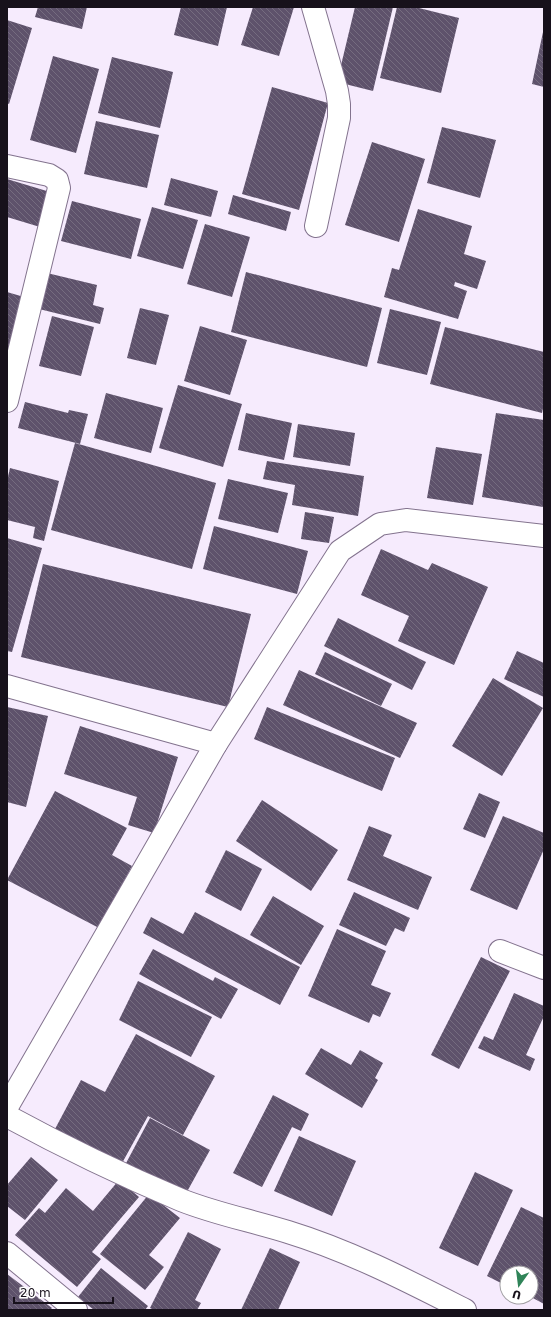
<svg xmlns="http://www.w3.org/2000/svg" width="551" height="1317" font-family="'DejaVu Sans',sans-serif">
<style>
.building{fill:url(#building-back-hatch)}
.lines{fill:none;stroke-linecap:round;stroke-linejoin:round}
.minor-casing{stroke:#83738e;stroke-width:24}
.minor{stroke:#fff;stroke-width:22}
</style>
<defs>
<pattern id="building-back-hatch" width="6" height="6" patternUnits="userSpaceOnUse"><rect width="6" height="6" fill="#5e526b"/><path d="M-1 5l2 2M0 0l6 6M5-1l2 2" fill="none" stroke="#756c7f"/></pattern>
</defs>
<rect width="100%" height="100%" fill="#f6ebfd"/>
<!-- building -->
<g class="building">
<polygon points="38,7 87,7 82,29 35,17"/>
<polygon points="181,7 227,7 218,46 174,35"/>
<polygon points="253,7 294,7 279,56 241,45"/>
<polygon points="355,7 393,7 373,91 337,82"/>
<polygon points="397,7 415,7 459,18 441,93 380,78"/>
<polygon points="7,20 32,28 9,104 7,103"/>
<polygon points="543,32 544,32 544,87 532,84"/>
<polygon points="53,56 99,69 76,153 30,140"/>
<polygon points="112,57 173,72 160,128 98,113"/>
<polygon points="272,87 328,103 299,210 242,194"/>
<polygon points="96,121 159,135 147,188 84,174"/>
<polygon points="442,127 496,140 480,198 427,183"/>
<polygon points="372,142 425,159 399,242 345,225"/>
<polygon points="171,178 218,191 211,217 164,205"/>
<polygon points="7,179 50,192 40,227 7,217"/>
<polygon points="233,195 291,212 286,231 228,214"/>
<polygon points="72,201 141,219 131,259 61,241"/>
<polygon points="152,207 198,220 183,269 137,256"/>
<polygon points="418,209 472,226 464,254 486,261 477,289 455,282 454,286 467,291 458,319 384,297 392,268 399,270"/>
<polygon points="205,224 250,237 232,297 187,284"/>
<polygon points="246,272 382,308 367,367 231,332"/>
<polygon points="47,273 97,285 93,305 104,308 100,324 39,309"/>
<polygon points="7,292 24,297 7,357"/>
<polygon points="140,308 169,315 156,365 127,358"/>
<polygon points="390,309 441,322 427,375 377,363"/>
<polygon points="52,316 94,327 81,376 39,366"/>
<polygon points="200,326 247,340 230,395 184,381"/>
<polygon points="445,327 544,352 544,404 542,413 430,384"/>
<polygon points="178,385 242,404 223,467 159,448"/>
<polygon points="106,393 163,408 151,453 94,438"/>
<polygon points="25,402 68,413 69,410 88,414 80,444 18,428"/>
<polygon points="246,413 292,423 284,460 238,450"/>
<polygon points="496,413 544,420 544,499 543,507 482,497"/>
<polygon points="298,424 355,433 350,466 293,457"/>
<polygon points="75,443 216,483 192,569 51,530"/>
<polygon points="436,447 482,454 473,505 427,498"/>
<polygon points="267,461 364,476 358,516 292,505 295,485 263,479"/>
<polygon points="10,468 59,481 44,541 33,538 35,527 7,520 7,481"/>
<polygon points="228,479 288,493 278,533 218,519"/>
<polygon points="305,512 334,517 329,543 301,539"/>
<polygon points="214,526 308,551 297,594 203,569"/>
<polygon points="7,538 42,548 12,652 7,651"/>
<polygon points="381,549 428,570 432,563 488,587 454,665 398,641 409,616 361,595"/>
<polygon points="43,564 251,614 228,707 21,657"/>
<polygon points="338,618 426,662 412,690 324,646"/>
<polygon points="517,651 544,663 544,697 504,679"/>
<polygon points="325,652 392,684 381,706 315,674"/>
<polygon points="299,670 417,723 400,758 283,705"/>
<polygon points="493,678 543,708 502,776 452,746"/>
<polygon points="7,707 48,716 26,807 7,802"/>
<polygon points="267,707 395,758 382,791 254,739"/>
<polygon points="80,726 178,757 154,833 128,825 137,797 64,774"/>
<polygon points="55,791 127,828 112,855 132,866 99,928 7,880"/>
<polygon points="479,793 500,802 485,838 463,829"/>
<polygon points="262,800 338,850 311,891 236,841"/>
<polygon points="503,816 544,833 544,849 517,910 470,890"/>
<polygon points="369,826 392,835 383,856 432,877 418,910 347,880"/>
<polygon points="226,850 262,869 241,911 205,892"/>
<polygon points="354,892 410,918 404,932 395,928 386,946 339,925"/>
<polygon points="273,896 324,926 301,965 250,935"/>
<polygon points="195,912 300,967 280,1005 143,933 151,917 183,934"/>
<polygon points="337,929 386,951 371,985 391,993 380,1017 373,1014 369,1023 308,996"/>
<polygon points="153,949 213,981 215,977 238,989 221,1019 139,974"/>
<polygon points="481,957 510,971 459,1069 431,1055"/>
<polygon points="138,981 212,1017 191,1057 119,1020"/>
<polygon points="514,993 544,1006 544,1016 526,1055 535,1059 530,1071 478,1048 484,1036 493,1040"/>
<polygon points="136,1034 215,1076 183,1135 148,1116 121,1165 55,1129 81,1080 105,1092"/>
<polygon points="321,1048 351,1065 360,1050 383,1063 375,1078 378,1080 362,1108 305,1074"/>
<polygon points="273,1095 309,1114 301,1131 292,1127 262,1187 233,1173"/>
<polygon points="150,1118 210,1150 183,1199 124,1167"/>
<polygon points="299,1136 356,1161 332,1216 274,1191"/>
<polygon points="31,1157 58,1180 25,1220 7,1206 7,1185"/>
<polygon points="475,1172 513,1190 478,1266 439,1248"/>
<polygon points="119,1180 139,1197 92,1252 101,1259 77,1287 15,1235 39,1208 45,1213 66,1188 93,1211"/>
<polygon points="149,1194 180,1218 149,1255 164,1267 145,1290 100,1254"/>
<polygon points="521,1207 544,1218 544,1304 531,1297 531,1273 507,1273 507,1286 487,1276"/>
<polygon points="188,1232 221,1249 195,1300 201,1303 197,1310 154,1310 150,1308"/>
<polygon points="270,1248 300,1262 278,1310 241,1310"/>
<polygon points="101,1268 148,1306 145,1310 94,1310 78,1297"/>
<polygon points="7,1274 52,1308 50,1310 7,1310"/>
</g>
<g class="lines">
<defs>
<g id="minor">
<polyline points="313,7 337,91 339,104 339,118 316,226"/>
<polyline points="7,166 49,175 57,180 59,188 7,401"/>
<polyline points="7,686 216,744"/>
<polyline points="500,951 544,968"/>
<polyline points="7,1107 216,744 340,551 380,524 406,520 544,536"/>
<path d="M 7,1116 C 64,1147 122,1175 181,1200 C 216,1214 253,1221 288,1232 C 350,1251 408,1281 465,1310"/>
<polyline points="7,1253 76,1310"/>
</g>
</defs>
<!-- minor casing -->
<use href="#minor" class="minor-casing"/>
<!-- minor -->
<use href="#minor" class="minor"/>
</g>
<!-- border -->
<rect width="551" height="1317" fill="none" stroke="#17111b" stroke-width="16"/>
<!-- north arrow -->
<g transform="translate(519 1285) rotate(194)"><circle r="19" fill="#ffffff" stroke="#a2a0a4"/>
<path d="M0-3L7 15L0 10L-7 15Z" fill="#2f8458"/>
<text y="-6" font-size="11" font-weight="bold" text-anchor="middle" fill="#17111b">U</text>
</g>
<!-- scale -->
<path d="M14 1297v6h99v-6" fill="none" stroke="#17111b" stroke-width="2"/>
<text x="20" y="1297" font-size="12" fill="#17111b" stroke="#ffffff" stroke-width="3" paint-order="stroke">20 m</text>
</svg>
